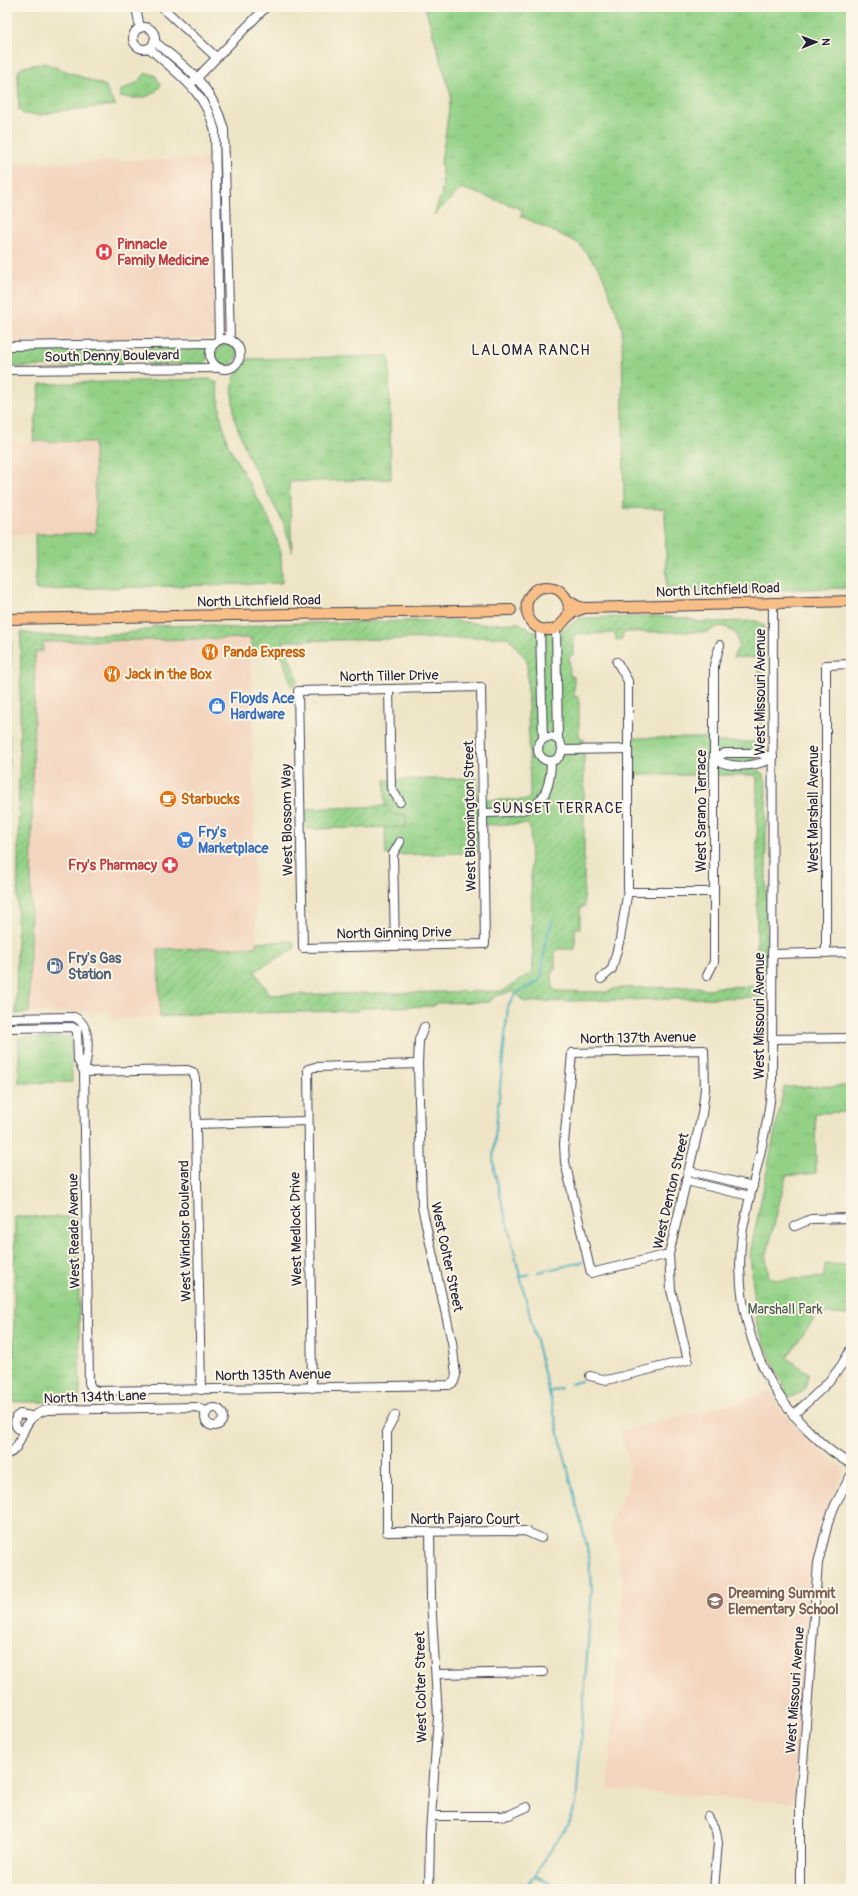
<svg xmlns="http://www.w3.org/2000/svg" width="858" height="1896" font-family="Pangolin,sans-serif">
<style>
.built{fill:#f3d4be}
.grass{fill:url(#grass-tufts);stroke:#5a7a60}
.garden{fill:url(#garden-furrows);stroke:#5a7a60;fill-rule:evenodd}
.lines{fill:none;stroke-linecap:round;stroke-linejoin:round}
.stream{stroke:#3caabb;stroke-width:2}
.minor-casing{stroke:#413f50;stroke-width:10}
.major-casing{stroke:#413f50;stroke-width:12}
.minor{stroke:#fff;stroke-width:8}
.major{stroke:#f7be87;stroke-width:10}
.labels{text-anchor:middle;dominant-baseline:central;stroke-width:4;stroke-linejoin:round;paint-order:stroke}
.health-label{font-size:14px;font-weight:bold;fill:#be3a42;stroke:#fcf5e5;text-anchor:start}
.street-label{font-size:14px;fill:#22223b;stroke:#fcf5e5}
.food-label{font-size:14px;font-weight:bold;fill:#c56008;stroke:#fcf5e5;text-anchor:start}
.shop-label{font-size:14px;font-weight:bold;fill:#366cbe;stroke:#fcf5e5;text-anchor:start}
.service-label{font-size:14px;font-weight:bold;fill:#4e5e75;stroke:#fcf5e5;text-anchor:start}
.park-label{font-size:14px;fill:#445752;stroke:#fcf5e5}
.education-label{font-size:14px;font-weight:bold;fill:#785e54;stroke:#fcf5e5;text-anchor:start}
.neighbourhood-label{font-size:15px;letter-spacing:1px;fill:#22223b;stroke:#fcf5e5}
</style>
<defs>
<pattern id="grass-tufts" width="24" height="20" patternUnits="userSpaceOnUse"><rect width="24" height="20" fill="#93d186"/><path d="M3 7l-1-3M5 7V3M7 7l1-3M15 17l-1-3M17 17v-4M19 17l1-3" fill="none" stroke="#7eb375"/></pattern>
<pattern id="garden-furrows" width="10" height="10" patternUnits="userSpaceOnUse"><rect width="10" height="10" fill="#93d186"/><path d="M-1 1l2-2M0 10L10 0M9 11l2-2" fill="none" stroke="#7eb375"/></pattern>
</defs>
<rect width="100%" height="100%" fill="#fcf5e5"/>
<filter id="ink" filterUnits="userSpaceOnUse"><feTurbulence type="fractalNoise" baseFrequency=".025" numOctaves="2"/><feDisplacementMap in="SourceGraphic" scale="8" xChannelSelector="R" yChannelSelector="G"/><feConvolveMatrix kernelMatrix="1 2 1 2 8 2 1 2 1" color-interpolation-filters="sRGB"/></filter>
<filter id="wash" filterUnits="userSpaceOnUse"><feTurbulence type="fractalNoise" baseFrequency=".012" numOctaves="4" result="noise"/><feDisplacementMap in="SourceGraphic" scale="16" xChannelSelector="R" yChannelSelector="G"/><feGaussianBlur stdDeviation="0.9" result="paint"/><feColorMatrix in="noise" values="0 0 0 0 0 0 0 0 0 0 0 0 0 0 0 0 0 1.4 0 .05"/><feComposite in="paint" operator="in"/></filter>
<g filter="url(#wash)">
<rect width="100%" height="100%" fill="#eee5c7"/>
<!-- built -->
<g class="built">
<polygon points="213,158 216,333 212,338 7,342 7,164"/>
<polygon points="7,442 94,442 96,533 7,535"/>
<polygon points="251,638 256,947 158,949 160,1017 112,1019 111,1011 29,1013 35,651 43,651 43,642"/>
<polygon points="769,1390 781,1410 797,1428 826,1456 842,1467 843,1474 826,1511 819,1533 810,1576 793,1803 608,1789 623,1579 610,1524 628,1487 629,1464 620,1431 754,1398"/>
</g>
<!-- grass -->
<g class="grass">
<path d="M 425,7 L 851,7 L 851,216 L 845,216 C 838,225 846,232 851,240 L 851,588 L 667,592 L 665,509 L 624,508 L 622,327 L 601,271 L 578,243 L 521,216 L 522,209 L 465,189 L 459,191 L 434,215 L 441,195 L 443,183 L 441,163 L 451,96 Z"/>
<polygon points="44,63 106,86 109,96 116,105 58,111 41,115 23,114 19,110 18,71 23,67"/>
<path d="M 146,73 L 155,75 L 161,85 C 151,100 136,99 120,97 L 120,91 L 138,82 Z"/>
<polygon points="389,356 391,479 289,482 292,552 284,524 249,458 235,421 232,394 234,378 245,359"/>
<polygon points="210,379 217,383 221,418 228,445 269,519 281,552 282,583 36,590 35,534 96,533 94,442 33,441 40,384"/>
<rect x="634" y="738" width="74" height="37"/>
<path d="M 477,778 L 478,853 L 386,855 L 385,827 L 406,827 L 406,815 C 396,817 391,814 385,806 L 385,780 Z"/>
<polygon points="71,1037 72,1082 19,1083 19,1038"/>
<polygon points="851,1086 851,1112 815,1113 816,1173 786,1176 766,1258 769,1277 779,1280 824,1277 825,1264 851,1265 851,1315 818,1313 787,1358 809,1373 804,1391 789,1398 757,1327 750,1254 784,1087"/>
<polygon points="15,1217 78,1217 80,1402 13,1402"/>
</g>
<!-- garden -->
<g class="garden">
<circle cx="226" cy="355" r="11"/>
<path d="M 150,347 L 208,347 C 206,352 208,359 206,363 L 151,365 L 146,362 L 144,356 L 146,351 Z"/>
<polygon points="117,348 123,351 125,357 122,363 117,365 11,367 7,364 7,351 10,350"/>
<path d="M 658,616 L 692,619 L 698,622 L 758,621 L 764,626 L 764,740 L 762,744 L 757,747 L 757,770 L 763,774 L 766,782 L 766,997 L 525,1002 L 512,991 L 494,997 L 490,1002 L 435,1003 L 434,1006 L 362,1008 L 357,1011 L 191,1014 L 160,1017 L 158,949 L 256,947 L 256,942 L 293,941 L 295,948 L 255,971 L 269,995 L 503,991 L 533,971 L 530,827 L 527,824 L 478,825 L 477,800 L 526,800 L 530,796 L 527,660 L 508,637 L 283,641 L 298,681 L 292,686 L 281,654 L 251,655 L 251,638 L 43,642 L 43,651 L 35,652 L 29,1013 L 16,1014 L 21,632 L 47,636 L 119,634 L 150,629 L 153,626 L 214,625 C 229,630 247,628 263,624 L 450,620 L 482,624 L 519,623 L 535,632 L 560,632 L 580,618 ZM 720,626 L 726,627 L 736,634 L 739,646 L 733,657 L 759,658 L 759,678 L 757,678 L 757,739 L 754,742 L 707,742 L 708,775 L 754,775 L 757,778 L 757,965 L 759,965 L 760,983 L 756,986 L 717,987 L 706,990 L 698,987 L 616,988 L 608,992 L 556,991 L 553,988 L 552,973 L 555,970 L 555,952 L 558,949 L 575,949 L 575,928 L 580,928 L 580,907 L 584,907 L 584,739 L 579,736 L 579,697 L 574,697 L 574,676 L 570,676 L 569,655 L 573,655 L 573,636 L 577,634 L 613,633 L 616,636 L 616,640 L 622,640 L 622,635 L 626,632 L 707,632 Z"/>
<path d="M 385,806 C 392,814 396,817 406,815 L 406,827 L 306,829 L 306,809 Z"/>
</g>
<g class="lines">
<!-- stream -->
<g class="stream">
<polyline points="9,706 11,636"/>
<polyline points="7,843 9,735"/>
<polyline points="7,885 7,871"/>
<polyline points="538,1272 583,1262"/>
<polyline points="520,1277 529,1274"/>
<polyline points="571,1384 581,1381"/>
<polyline points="549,1392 561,1388"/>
<polyline points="534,1875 560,1889"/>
<polyline points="525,1889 567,1826 576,1804 592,1589 587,1547 494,1170 493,1158 508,1007 515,994 538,982 542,974 545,943 553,920"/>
</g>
</g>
</g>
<g filter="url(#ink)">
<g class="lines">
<defs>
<g id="minor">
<polyline points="136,7 140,28"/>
<polyline points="162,7 216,57"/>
<circle cx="144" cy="38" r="11"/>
<path d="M 154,41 C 190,71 210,82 224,129 L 230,340"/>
<path d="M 149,48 C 178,74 205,91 215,131 L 219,340"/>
<polyline points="194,81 266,7"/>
<circle cx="225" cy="354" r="15"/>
<polyline points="7,346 215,343"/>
<polyline points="7,370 218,368"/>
<path d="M 773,602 L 772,1083 C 769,1118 761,1151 753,1184 C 749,1201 745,1217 742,1234 C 733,1308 757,1382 811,1433 C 823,1445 836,1456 851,1464"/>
<polyline points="556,628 558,739"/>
<polyline points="540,629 543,739"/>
<polygon points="481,687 485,944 303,948 298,691"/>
<polyline points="389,690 391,788 400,802"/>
<circle cx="550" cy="749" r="12"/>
<polyline points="563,750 628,749"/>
<path d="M 725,753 L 759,753 L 773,758 C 756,767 731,769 714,759 Z"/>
<path d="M 483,813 C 526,812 550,813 551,761"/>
<polyline points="628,892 714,892"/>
<polyline points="395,946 393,854 400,842"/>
<polyline points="826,953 826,665 851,664"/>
<polyline points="772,954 851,952"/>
<polyline points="707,976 714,962 714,665 720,645"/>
<polyline points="601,979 612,969 620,939 628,890 628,681 617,662"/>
<path d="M 7,1018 L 74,1017 C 93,1025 88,1055 84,1072 L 89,1383 L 92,1389 L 98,1391 L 449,1385 L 454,1382 L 456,1375 L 452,1342 L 422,1207 L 418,1064 L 419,1040 L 424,1027"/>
<polyline points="7,1028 72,1027 77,1030"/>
<polyline points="77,1030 78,1060 84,1072"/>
<polyline points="772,1039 851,1038"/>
<polyline points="84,1072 187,1070 193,1072 195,1078 201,1390"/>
<polyline points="196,1124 308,1121"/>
<polyline points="689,1171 753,1186"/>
<polyline points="686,1181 750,1196"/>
<polyline points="795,1226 811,1219 851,1218"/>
<polyline points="590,1376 607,1380 688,1360 671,1290 669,1254 702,1114 705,1089 704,1050 572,1053 564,1144 565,1162 591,1273 669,1254"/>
<polyline points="312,1388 308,1069 315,1067 418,1064"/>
<circle cx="214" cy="1417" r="9"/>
<polyline points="395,1415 387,1430 387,1532 525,1531 541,1538"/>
<path d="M 793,1415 C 816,1394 838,1377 851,1348"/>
<path d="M 23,1432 C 16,1428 14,1425 16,1417 L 20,1414 L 31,1416"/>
<path d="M 7,1454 C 26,1449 17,1417 47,1410 L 196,1407 L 207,1412"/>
<polyline points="437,1674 543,1672"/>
<polyline points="432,1816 500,1816 509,1815 527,1807"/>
<polyline points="708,1817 716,1831 718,1843 714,1889"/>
<polyline points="429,1889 430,1833 438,1717 431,1599 430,1532"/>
<polyline points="800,1889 800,1804 818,1563 828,1523 835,1505 851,1475"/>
</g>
<g id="major">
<path d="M 567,600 L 577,606 L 585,608 C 579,610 574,611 569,616 C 562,622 560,629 550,630 C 521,632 518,588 546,587 C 553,587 559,589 563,594 C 569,600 570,609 567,617"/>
<polyline points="585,608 851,601"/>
<polyline points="7,619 511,610"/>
</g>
</defs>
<!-- minor casing -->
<use href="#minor" class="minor-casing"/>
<!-- major casing -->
<use href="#major" class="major-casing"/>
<!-- minor -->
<use href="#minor" class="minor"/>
<!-- major -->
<use href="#major" class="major"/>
</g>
</g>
<!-- icons -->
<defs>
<symbol id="hospital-disc" viewBox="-11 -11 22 22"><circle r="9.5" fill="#e0444e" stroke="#fcf5e5"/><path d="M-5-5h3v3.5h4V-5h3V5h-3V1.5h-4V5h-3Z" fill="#fff"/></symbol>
<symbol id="restaurant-disc" viewBox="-11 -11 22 22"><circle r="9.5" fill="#e8710a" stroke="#fcf5e5"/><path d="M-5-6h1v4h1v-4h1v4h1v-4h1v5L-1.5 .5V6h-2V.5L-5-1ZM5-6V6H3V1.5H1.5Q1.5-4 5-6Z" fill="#fff"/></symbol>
<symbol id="shop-disc" viewBox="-11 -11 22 22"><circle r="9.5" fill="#3f7fe0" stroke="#fcf5e5"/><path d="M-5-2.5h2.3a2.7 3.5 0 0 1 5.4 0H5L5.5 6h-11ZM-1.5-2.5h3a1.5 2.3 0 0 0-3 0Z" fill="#fff"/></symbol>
<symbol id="cafe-disc" viewBox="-11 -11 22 22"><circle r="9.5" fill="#e8710a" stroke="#fcf5e5"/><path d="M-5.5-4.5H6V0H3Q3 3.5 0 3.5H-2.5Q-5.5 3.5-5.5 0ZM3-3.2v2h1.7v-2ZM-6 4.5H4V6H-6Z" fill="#fff"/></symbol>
<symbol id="supermarket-disc" viewBox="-11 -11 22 22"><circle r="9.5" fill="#3f7fe0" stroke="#fcf5e5"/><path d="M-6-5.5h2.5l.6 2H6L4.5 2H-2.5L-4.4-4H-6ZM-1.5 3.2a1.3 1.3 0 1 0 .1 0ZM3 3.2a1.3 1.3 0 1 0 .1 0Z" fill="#fff"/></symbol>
<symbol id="pharmacy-disc" viewBox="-11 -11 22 22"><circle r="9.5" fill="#e0444e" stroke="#fcf5e5"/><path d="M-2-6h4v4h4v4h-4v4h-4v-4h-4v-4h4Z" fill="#fff"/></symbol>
<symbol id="fuel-disc" viewBox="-11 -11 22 22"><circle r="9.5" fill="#5c6f8a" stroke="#fcf5e5"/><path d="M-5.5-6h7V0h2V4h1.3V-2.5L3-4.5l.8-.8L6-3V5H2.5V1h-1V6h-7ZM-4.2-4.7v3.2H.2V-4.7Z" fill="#fff"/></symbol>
<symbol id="school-disc" viewBox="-11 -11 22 22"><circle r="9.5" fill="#8d6e63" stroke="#fcf5e5"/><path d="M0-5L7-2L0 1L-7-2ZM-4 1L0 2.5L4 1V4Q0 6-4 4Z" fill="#fff"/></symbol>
</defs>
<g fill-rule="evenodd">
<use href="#hospital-disc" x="94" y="242" width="20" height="20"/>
<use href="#restaurant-disc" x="200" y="642" width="20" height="20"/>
<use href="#restaurant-disc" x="102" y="664" width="20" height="20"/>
<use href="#shop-disc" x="207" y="696" width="20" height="20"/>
<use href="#cafe-disc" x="158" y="789" width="20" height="20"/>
<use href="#supermarket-disc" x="175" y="830" width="20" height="20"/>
<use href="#pharmacy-disc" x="160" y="855" width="20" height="20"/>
<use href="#fuel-disc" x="45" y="956" width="20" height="20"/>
<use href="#school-disc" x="705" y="1591" width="20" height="20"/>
</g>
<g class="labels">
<!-- health labels -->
<g class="health-label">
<text x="117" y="244">Pinnacle<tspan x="117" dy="16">Family Medicine</tspan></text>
<text x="157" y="865" text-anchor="end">Fry's Pharmacy</text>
</g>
<!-- street labels -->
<g class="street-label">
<text transform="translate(112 356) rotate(-1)">South Denny Boulevard</text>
<text transform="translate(718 590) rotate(-2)">North Litchfield Road</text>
<text transform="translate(259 601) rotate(-1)">North Litchfield Road</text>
<text transform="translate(389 676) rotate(-1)">North Tiller Drive</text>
<text transform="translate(760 692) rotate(-90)">West Missouri Avenue</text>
<text transform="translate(813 809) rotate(-90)">West Marshall Avenue</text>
<text transform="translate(701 811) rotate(-90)">West Sarano Terrace</text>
<text transform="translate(470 816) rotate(-91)">West Bloomington Street</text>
<text transform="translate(287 820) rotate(-91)">West Blossom Way</text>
<text transform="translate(394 933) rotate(-1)">North Ginning Drive</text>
<text transform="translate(759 1016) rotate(-90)">West Missouri Avenue</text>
<text transform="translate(638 1038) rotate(-1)">North 137th Avenue</text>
<text transform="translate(671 1191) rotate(-77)">West Denton Street</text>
<text transform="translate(296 1229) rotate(-91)">West Medlock Drive</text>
<text transform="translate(74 1231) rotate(-91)">West Reade Avenue</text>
<text transform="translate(185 1231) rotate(-91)">West Windsor Boulevard</text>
<text transform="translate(447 1257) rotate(78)">West Colter Street</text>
<text transform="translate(273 1375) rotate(-1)">North 135th Avenue</text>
<text transform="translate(95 1397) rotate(-2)">North 134th Lane</text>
<text x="465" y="1519">North Pajaro Court</text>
<text transform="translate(421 1687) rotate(-91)">West Colter Street</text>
<text transform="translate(795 1690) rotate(-86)">West Missouri Avenue</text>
</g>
<!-- food labels -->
<g class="food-label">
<text x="223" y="652">Panda Express</text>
<text x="125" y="674">Jack in the Box</text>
<text x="181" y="799">Starbucks</text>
</g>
<!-- shop labels -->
<g class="shop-label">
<text x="230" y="698">Floyds Ace<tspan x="230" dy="16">Hardware</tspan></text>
<text x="198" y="832">Fry's<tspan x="198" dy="16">Marketplace</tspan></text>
</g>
<!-- service labels -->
<g class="service-label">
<text x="68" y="958">Fry's Gas<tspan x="68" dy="16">Station</tspan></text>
</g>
<!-- park labels -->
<g class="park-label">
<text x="785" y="1309">Marshall Park</text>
</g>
<!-- education labels -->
<g class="education-label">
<text x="728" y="1593">Dreaming Summit<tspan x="728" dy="16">Elementary School</tspan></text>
</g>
<!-- neighbourhood labels -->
<g class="neighbourhood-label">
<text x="531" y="350">LALOMA RANCH</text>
<text x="558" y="808">SUNSET TERRACE</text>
</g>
</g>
<!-- margin -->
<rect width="858" height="1896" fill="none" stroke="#fcf5e5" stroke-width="24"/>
<!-- north arrow -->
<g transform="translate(816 42) rotate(89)" stroke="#fcf5e5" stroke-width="3" paint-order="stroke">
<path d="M0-3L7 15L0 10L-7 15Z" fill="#22223b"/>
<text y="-6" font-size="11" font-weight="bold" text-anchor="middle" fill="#22223b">N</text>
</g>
</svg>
